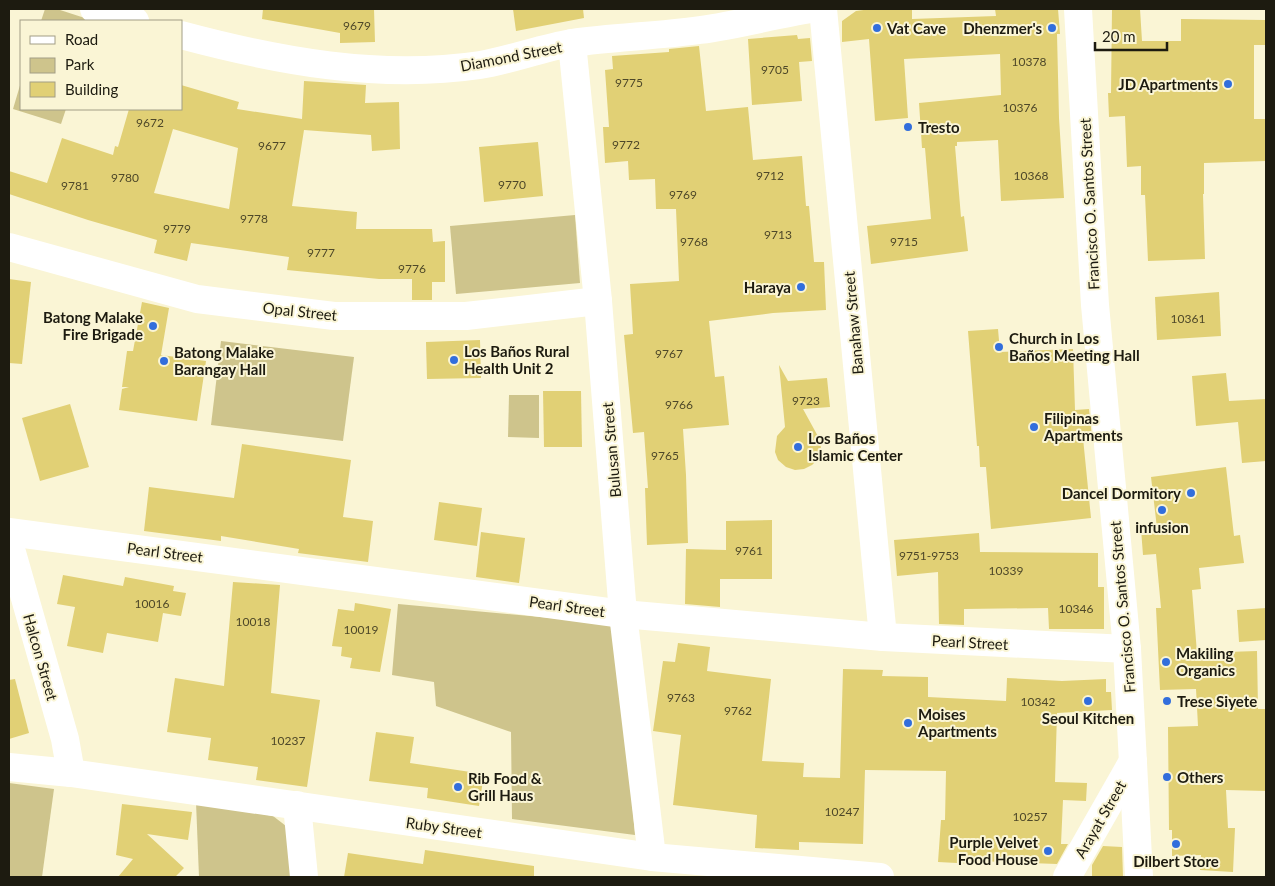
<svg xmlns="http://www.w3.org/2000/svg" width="1275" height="886" font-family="Lato,sans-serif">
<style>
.green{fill:#cec48c}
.building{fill:#e1d075;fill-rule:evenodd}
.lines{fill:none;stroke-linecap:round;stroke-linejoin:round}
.minor{stroke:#fff;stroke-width:28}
.poi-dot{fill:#326edc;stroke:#faf5d5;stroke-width:2}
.labels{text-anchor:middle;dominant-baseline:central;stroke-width:4;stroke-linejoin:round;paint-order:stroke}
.number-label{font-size:12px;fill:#4e4829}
.poi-label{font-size:15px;font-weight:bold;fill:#1d1b10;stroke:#faf5d5;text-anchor:start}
.street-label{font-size:15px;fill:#1d1b10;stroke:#faf5d5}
</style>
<rect width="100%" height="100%" fill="#faf5d5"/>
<!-- green -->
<g class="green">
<polygon points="45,9 57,9 94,21 41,21"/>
<polygon points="21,82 21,109 66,109 61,124 13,109"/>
<polygon points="575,215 580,283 456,294 450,226"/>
<polygon points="221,341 354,357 343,441 211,425"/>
<polygon points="509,395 539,395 539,438 508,437"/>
<polygon points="398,604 617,624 635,835 512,819 511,732 436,706 434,682 392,675"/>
<polygon points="9,783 54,789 42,877 9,877"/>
<polygon points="196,802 273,816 286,826 295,877 199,877"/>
</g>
<!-- building -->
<g class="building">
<polygon points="263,9 374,9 375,42 340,43 340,33 262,19"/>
<polygon points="513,9 583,9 584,18 516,31"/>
<polygon points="871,9 912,9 912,19 996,16 995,9 1058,9 1060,34 1057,34 1059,118 1064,198 1001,201 998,140 957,142 957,146 955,146 961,217 964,216 968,251 871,264 867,226 931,219 925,148 922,148 919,103 1001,95 1000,54 904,59 908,118 875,121 869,39 842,42 842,21 856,11"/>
<polygon points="1112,9 1140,9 1142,41 1181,41 1181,19 1266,20 1266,45 1254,45 1254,119 1266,119 1266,161 1204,163 1204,194 1203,194 1205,259 1148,261 1145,195 1141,195 1141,166 1127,167 1125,116 1109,117 1108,93 1111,93"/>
<polygon points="797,35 798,39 810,38 812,61 799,62 802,101 752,105 748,39"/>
<polygon points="699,46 706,111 748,107 753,160 802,156 806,206 809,206 814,262 824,262 826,310 773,313 709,321 715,377 724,376 729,425 683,429 686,475 688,543 647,545 645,488 648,488 644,432 633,433 624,335 633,334 630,284 679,281 676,209 656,209 655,179 629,180 628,161 605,163 603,127 609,127 605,70 613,69 612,56 669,52 669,49"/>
<path d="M 304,81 L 366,85 L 365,103 L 399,102 L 400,149 L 372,151 L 371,135 L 304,130 L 292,206 L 357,212 L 356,229 L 432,229 L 433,242 L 445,241 L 445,282 L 432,282 L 432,300 L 412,300 L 412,279 L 379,279 L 287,270 L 289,257 L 191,243 L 187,261 L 154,253 L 157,240 L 88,220 L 9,194 L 9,171 L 47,183 L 62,138 L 113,155 L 115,146 L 118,147 L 129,109 L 181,109 L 181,85 L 239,102 L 237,109 L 302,119 ZM 173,129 L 238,148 L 229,209 L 154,193 Z"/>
<polygon points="538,142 543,196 484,202 479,147"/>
<polygon points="9,279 31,282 22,364 9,363"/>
<polygon points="1219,292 1221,336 1157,340 1155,297"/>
<polygon points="142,302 169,308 161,355 206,361 197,421 119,410 122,389 129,387 122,387 127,351 133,351"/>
<polygon points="998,329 1000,352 1073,349 1075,410 1089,409 1092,437 1083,438 1091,518 991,529 986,467 980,467 979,446 977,446 968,331"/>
<polygon points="480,340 481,378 427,379 426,342"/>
<polygon points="779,365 788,381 827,378 830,407 803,409 820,440 821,449 818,459 812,465 804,469 795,470 786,467 778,460 775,452 777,436 785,427"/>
<polygon points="1226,373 1229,401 1266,399 1266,461 1242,463 1238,422 1196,426 1192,376"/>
<polygon points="543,391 581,391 582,447 544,447"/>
<polygon points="70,404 89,467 40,481 22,418"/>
<polygon points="242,444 351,460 343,517 373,521 368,562 298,553 299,549 221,536 221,541 144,531 149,487 234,498"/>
<polygon points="1226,467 1234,536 1240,535 1244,563 1199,568 1201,589 1192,590 1197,653 1257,651 1258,709 1266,709 1266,791 1226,790 1228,828 1235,828 1233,872 1200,870 1201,855 1172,856 1172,830 1169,830 1168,727 1198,726 1196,689 1160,690 1156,608 1161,608 1156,554 1143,555 1141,529 1157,528 1151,477"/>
<polygon points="439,502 482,508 477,546 434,540"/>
<polygon points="772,520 772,579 720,579 720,607 685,604 686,549 726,550 726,521"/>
<polygon points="481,532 525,538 519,583 476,577"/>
<polygon points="979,533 980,552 1098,553 1098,587 1104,587 1104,629 1049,629 1048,608 964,609 964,625 939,624 938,572 897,576 894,540"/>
<polygon points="63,575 123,586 125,577 174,586 173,591 186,593 181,616 163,613 158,642 107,633 103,653 67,646 75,607 57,604"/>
<polygon points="233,582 280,585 271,693 320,700 307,787 256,780 258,767 208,760 211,738 167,732 175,678 224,686"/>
<polygon points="355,603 391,609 380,672 350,668 352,658 341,656 342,647 332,646 338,609 354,611"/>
<polygon points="1266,608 1266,640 1239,642 1237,610"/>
<polygon points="678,643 710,647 707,671 771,679 762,761 804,763 803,777 840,778 843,669 883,670 882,676 928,677 928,697 1006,701 1007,678 1062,681 1106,679 1106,692 1111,692 1112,710 1057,713 1055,782 1087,783 1086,801 1063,800 1061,844 1068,844 1057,864 976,861 976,864 938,862 941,820 945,820 946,771 865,770 863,844 799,842 799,850 755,848 757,815 673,805 681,735 653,731 663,661 675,662"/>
<polygon points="15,679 29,733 9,739 9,680"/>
<polygon points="376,732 414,737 410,763 484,774 479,806 427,798 428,788 369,781"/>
<polygon points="122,804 192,812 188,840 147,834 184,868 175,877 118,877 133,859 116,855"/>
<polygon points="1103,846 1122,847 1123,877 1092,877 1092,865"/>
<polygon points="425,850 534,866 534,877 344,877 348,853 423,864"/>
</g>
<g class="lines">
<!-- minor -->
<g class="minor">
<polyline points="94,9 135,21"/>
<polyline points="823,9 883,637"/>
<polyline points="1078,9 1095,305 1127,649 1139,877"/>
<path d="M 181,35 C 278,61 380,80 480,65 C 511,60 541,48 572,43 C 614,37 658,36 700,30 C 737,25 774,15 811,9"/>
<polyline points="572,43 598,301 623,614 652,857"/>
<polyline points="9,247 197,299 334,316 466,316 598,301"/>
<polyline points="9,532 623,614 883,637 1127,649"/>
<polyline points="9,542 65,739 71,773"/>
<polyline points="9,767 71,773 652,857 880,877"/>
<polyline points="297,805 304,877"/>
<polyline points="1067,877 1133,761"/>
</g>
</g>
<!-- markers -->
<g class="poi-dot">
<circle cx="877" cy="28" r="5"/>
<circle cx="1052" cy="28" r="5"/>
<circle cx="1228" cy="84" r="5"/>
<circle cx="908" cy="127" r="5"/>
<circle cx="801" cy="287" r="5"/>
<circle cx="153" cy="326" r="5"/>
<circle cx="999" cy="347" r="5"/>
<circle cx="454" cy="360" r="5"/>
<circle cx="164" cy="361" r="5"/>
<circle cx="1034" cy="427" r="5"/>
<circle cx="798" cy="447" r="5"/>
<circle cx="1191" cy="493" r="5"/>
<circle cx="1162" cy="510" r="5"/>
<circle cx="1166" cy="662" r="5"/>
<circle cx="1088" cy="701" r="5"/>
<circle cx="1167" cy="701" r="5"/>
<circle cx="908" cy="723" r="5"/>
<circle cx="1167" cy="777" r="5"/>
<circle cx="458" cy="787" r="5"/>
<circle cx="1176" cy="844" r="5"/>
<circle cx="1048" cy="851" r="5"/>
</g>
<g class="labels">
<!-- number labels -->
<g class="number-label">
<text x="357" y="25">9679</text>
<text x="1029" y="61">10378</text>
<text x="775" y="69">9705</text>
<text x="629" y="82">9775</text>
<text x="1020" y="107">10376</text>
<text x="150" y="122">9672</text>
<text x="626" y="144">9772</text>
<text x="272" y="145">9677</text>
<text x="770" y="175">9712</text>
<text x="1031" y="175">10368</text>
<text x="125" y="177">9780</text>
<text x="512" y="184">9770</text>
<text x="75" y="185">9781</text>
<text x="683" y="194">9769</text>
<text x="254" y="218">9778</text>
<text x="177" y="228">9779</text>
<text x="778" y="234">9713</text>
<text x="694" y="241">9768</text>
<text x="904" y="241">9715</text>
<text x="321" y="252">9777</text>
<text x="412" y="268">9776</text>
<text x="1188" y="318">10361</text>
<text x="669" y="353">9767</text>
<text x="806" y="400">9723</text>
<text x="679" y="404">9766</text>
<text x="665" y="455">9765</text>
<text x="749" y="550">9761</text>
<text x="929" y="555">9751-9753</text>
<text x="1006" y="570">10339</text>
<text x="152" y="603">10016</text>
<text x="1076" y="608">10346</text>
<text x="253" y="621">10018</text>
<text x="361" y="629">10019</text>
<text x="681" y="697">9763</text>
<text x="1038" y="701">10342</text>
<text x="738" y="710">9762</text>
<text x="288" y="740">10237</text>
<text x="842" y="811">10247</text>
<text x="1030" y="816">10257</text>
</g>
<!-- poi labels -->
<g class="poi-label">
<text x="887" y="28">Vat Cave</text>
<text x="1042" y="28" text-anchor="end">Dhenzmer's</text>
<text x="1218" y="84" text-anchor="end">JD Apartments</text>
<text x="918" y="127">Tresto</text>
<text x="791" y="287" text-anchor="end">Haraya</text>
<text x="143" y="317" text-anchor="end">Batong Malake<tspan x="143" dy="17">Fire Brigade</tspan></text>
<text x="1009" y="338">Church in Los<tspan x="1009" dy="17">Baños Meeting Hall</tspan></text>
<text x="464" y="351">Los Baños Rural<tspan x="464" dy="17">Health Unit 2</tspan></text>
<text x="174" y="352">Batong Malake<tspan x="174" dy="17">Barangay Hall</tspan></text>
<text x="1044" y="418">Filipinas<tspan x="1044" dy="17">Apartments</tspan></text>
<text x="808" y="438">Los Baños<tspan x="808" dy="17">Islamic Center</tspan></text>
<text x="1181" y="493" text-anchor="end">Dancel Dormitory</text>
<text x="1162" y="527" text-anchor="middle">infusion</text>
<text x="1176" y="653">Makiling<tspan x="1176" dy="17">Organics</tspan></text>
<text x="1177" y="701">Trese Siyete</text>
<text x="918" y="714">Moises<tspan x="918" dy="17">Apartments</tspan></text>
<text x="1088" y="718" text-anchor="middle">Seoul Kitchen</text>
<text x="1177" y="777">Others</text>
<text x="468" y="778">Rib Food &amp;<tspan x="468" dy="17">Grill Haus</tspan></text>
<text x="1038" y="842" text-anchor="end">Purple Velvet<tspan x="1038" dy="17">Food House</tspan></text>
<text x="1176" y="861" text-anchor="middle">Dilbert Store</text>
</g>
<!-- street labels -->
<g class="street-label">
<text transform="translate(511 56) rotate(-11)">Diamond Street</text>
<text transform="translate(1089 204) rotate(-93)">Francisco O. Santos Street</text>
<text transform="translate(300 311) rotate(6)">Opal Street</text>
<text transform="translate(853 323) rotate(-95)">Banahaw Street</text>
<text transform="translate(611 450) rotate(-95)">Bulusan Street</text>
<text transform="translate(165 552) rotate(7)">Pearl Street</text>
<text transform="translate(567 606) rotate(8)">Pearl Street</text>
<text transform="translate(1122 607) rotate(-95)">Francisco O. Santos Street</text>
<text transform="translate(970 642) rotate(3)">Pearl Street</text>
<text transform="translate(41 657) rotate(74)">Halcon Street</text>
<text transform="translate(1100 819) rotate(-60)">Arayat Street</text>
<text transform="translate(444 827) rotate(8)">Ruby Street</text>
</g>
</g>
<!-- border -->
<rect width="1275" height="886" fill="none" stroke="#1d1b10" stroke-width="20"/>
<!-- legend -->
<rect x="20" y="20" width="162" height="90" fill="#faf5d5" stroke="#a29e86"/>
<rect x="30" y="36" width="25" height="8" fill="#ffffff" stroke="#a29e86"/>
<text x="65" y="45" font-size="15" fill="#1d1b10">Road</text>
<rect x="30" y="58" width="25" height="15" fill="#cec48c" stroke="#a29e86"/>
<text x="65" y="70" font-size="15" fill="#1d1b10">Park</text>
<rect x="30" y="82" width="25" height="15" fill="#e1d075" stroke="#a29e86"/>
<text x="65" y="95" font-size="15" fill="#1d1b10">Building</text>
<!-- scale -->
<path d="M1095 42v8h72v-8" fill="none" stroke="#1d1b10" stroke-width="2.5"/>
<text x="1102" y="42" font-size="15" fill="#1d1b10" stroke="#faf5d5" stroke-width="4" paint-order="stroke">20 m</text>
</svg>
